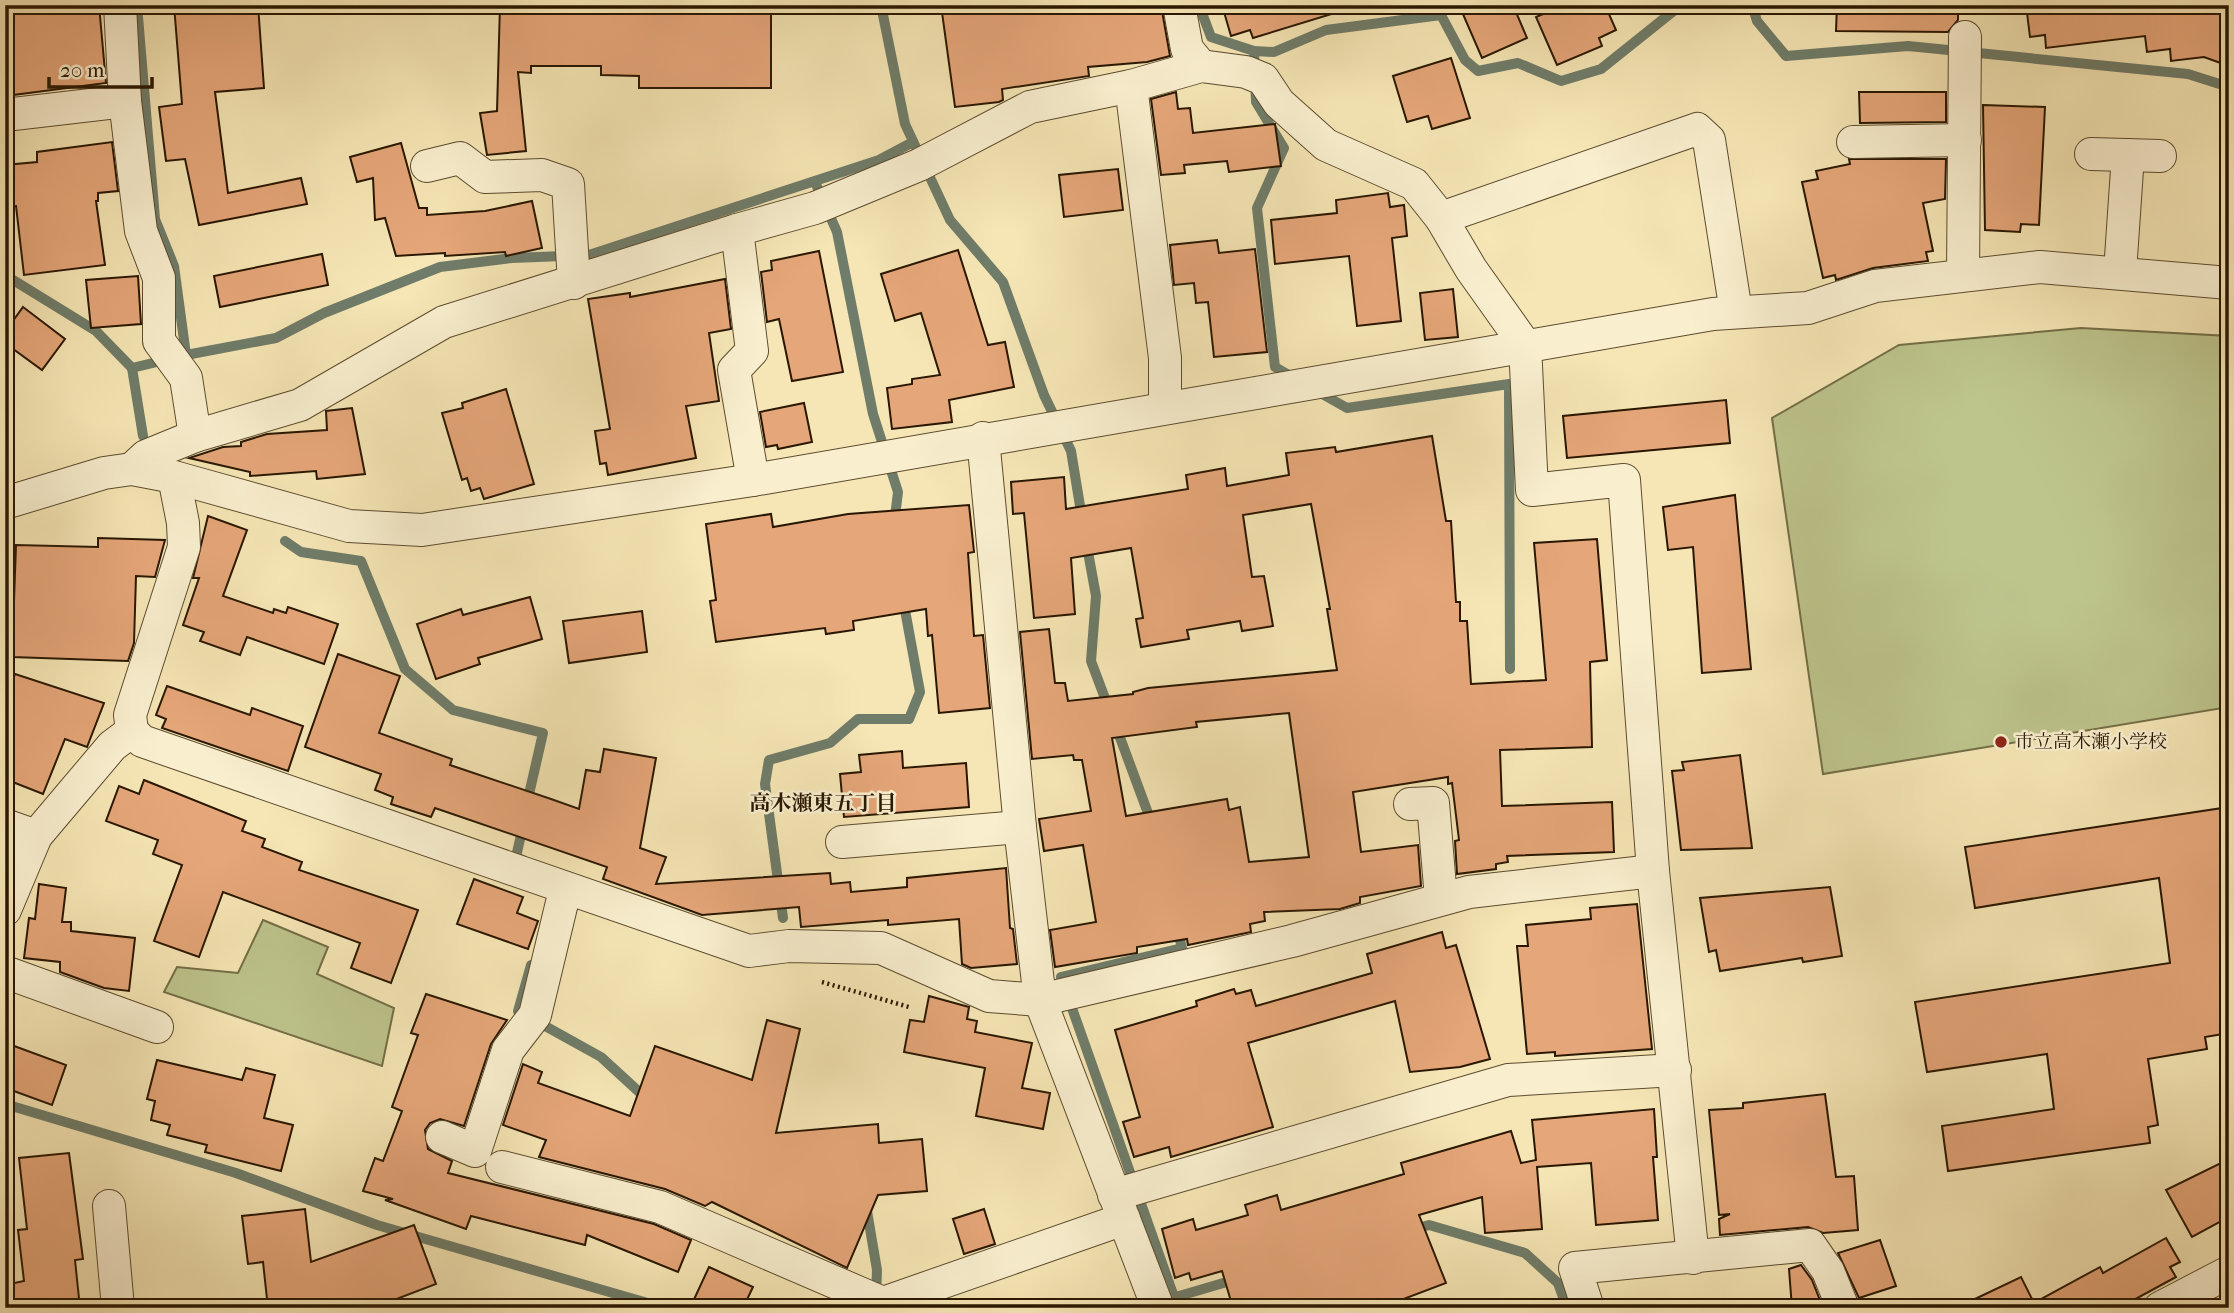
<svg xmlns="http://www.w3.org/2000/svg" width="2234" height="1313" font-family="'IM FELL French Canon','Noto Serif JP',serif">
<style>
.green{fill:#bdc48c;stroke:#736e46;stroke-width:2}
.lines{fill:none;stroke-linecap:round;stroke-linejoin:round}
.stream{stroke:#6f7c69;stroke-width:10}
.building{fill:#e5a679;stroke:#291701;stroke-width:2;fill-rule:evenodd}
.street-casing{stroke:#5c4b2e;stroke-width:34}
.path{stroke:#291701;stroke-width:4.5;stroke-dasharray:2 3.5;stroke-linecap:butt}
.street{stroke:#f9efcf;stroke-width:32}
.poi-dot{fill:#8f2418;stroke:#f9efcf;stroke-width:2.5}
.labels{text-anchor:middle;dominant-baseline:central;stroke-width:5;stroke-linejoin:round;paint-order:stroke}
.poi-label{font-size:19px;fill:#291701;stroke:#f9efcf;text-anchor:start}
.neighbourhood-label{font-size:21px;font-weight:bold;fill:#291701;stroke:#f9efcf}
</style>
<rect width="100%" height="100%" fill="#f6e6b5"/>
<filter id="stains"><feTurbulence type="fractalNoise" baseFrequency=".00286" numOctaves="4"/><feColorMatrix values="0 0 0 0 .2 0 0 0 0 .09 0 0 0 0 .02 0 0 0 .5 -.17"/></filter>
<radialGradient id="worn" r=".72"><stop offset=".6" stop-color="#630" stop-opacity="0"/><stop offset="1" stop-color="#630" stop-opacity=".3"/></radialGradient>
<!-- green -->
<g class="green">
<polygon points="2081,328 2229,336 2229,707 1823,774 1772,418 1899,345"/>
<polygon points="263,920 328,947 317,974 394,1008 382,1066 164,992 177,967 238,973"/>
</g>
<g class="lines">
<!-- stream -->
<g class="stream">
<polyline points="137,5 155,219 174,266 186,355"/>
<polyline points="881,5 905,124 950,220 1003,282 1044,395 1071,451 1082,518"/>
<polyline points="1199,5 1211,37 1254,51 1256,102 1284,148 1257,208 1275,367 1294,378"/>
<polyline points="1752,5 1757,21 1786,56 1908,46 2188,74 2229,87"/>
<polyline points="1254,51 1274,52 1326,30 1441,15 1465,60 1478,71 1518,63 1561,81 1601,69 1681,5"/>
<polyline points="815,182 837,232 873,414 898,492 894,525"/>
<polyline points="5,275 96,331 132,368 143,436"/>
<polyline points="132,368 186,355 276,338 324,313 440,267 512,258 589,255 879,160 913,142"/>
<polyline points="1317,391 1347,408 1509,384 1510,669"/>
<polyline points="285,541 301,552 361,561 405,669 453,710 543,733 527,803"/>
<polyline points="1086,541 1096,596 1091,661 1109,709"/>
<polyline points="1115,724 1152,824"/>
<polyline points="523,826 516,857 523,860"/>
<polyline points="783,918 765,784 769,760 830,743 858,719 909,719 920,692 903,599"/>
<polyline points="531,965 518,1011 601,1057 649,1101"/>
<polyline points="5,1104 236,1173 377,1225 665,1308"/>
<polyline points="862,1209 867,1211 877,1270 876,1297"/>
<polyline points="1411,1230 1429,1225 1525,1253 1558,1283 1567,1308"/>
<polyline points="1174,1297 1061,977 1182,948 1177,928"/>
<polyline points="1169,1299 1237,1279"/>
</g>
</g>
<!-- building -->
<g class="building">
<polygon points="5,5 99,5 106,83 5,96"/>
<polygon points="174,5 258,5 264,88 215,92 228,193 301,178 307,204 199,225 185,159 166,161 159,107 182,104"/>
<polygon points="500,5 738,5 738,10 771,10 771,88 639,88 639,76 601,75 601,66 531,66 531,73 518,72 526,151 487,155 480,113 497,111"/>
<polygon points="941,5 1161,5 1170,56 1147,62 1088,67 1089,76 1002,89 1003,100 999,102 955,107"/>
<polygon points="1222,5 1337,5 1338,12 1253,38 1250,30 1231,36"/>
<polygon points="1459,5 1513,5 1527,38 1482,58"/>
<polygon points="1564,5 1605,5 1616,30 1599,38 1602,46 1557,65 1536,17"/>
<polygon points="1837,5 1958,5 1958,20 1948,32 1836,31"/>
<polygon points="2026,5 2229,5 2229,66 2204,57 2171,61 2170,49 2147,52 2145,36 2046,48 2045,35 2030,37"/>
<polygon points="1451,58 1470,118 1432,129 1428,116 1407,122 1393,76"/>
<polygon points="1176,92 1178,109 1190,108 1193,133 1275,124 1281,166 1229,172 1227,161 1184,165 1185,173 1161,175 1151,99"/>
<polygon points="1859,92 1946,92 1946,122 1860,123"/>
<polygon points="1983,105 2045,107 2039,225 2021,224 2020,232 1985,230"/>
<polygon points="112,142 118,191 98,193 98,201 96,201 105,265 24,275 16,206 5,207 5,165 37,162 37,152"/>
<polygon points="401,143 419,208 427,208 427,215 485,211 532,201 542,248 506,256 505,252 445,256 445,253 396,256 385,218 375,220 373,178 357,182 350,157"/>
<polygon points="1849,159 1946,159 1945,199 1923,203 1933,251 1926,252 1928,261 1873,268 1836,280 1835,275 1823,278 1802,182 1818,179 1816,171 1850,164"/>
<polygon points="1118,169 1123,210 1064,217 1059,175"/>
<polygon points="1388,193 1390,207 1404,205 1407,236 1392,238 1401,321 1357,326 1349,256 1275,264 1271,220 1337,213 1336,200"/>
<polygon points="1217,240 1219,253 1255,249 1267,352 1214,357 1208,302 1196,303 1194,283 1174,285 1170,245"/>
<polygon points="958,250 988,345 1005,342 1014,387 949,400 952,422 892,429 887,388 912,384 912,379 940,375 921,313 895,321 881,274"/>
<polygon points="819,251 843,372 792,381 779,319 767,322 761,272 772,270 771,261"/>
<polygon points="322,254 328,285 220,307 214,276"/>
<polygon points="138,276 141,324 91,328 86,280"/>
<polygon points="725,279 731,329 709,333 719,401 686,406 696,458 608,475 606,463 600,464 595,431 610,429 588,299 630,293 630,297"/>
<polygon points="1453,289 1458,337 1425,340 1420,293"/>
<polygon points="23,307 65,339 42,370 5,343 5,332"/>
<polygon points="506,389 534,484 484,499 480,488 471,491 467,478 462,480 442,413 463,408 462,403"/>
<polygon points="1726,400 1730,443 1567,458 1563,416"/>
<polygon points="804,403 812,442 778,449 777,445 766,447 760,412"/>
<polygon points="352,408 365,474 317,479 316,471 250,476 250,472 189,458 223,447 241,446 241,442 267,434 327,430 326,411"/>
<path d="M 1432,436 L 1446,521 L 1451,521 L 1456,602 L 1460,602 L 1460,621 L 1467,621 L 1471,684 L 1546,680 L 1534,543 L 1597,539 L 1607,660 L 1590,662 L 1592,747 L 1500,750 L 1502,806 L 1612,802 L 1614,852 L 1507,856 L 1508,862 L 1496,864 L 1496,869 L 1457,874 L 1455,841 L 1459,840 L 1452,783 L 1448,784 L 1448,777 L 1353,792 L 1361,852 L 1418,845 L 1421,886 L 1360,897 L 1360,903 L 1340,909 L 1264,912 L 1265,921 L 1250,924 L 1251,932 L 1188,945 L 1187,939 L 1137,947 L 1137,953 L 1055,967 L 1050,930 L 1096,922 L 1083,845 L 1044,851 L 1039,819 L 1091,811 L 1082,760 L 1074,760 L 1073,755 L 1032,759 L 1020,632 L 1049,629 L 1055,683 L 1065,683 L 1068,701 L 1133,694 L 1133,692 L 1148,688 L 1337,670 L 1327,609 L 1330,609 L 1311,504 L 1243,515 L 1252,577 L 1264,576 L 1273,626 L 1242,631 L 1240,621 L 1187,630 L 1189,639 L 1141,647 L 1136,619 L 1143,618 L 1131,548 L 1071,558 L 1075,614 L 1034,618 L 1024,513 L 1013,514 L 1011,482 L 1064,477 L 1066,509 L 1188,489 L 1186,475 L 1225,468 L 1227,486 L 1289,475 L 1286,453 L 1335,447 L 1336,452 ZM 1289,713 L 1309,857 L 1249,862 L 1240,807 L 1229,810 L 1227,799 L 1126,816 L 1112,738 L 1197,727 L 1196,722 Z"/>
<polygon points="1735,495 1751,669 1702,673 1693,547 1668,550 1663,507"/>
<polygon points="969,505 974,552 968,553 974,636 983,635 990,708 939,713 932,635 928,636 926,609 853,621 854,630 826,634 825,628 716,642 710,601 716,600 706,524 771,514 773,527 848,514"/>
<polygon points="208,516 247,530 223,596 273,613 274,609 286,613 288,607 338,624 324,664 247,637 240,655 200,641 204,632 183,625 199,578 193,578"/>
<polygon points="98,538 165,540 155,577 136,576 134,643 128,661 12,657 16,545 98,547"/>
<polygon points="530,597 542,639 478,658 480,664 436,679 417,624 461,609 463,615"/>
<polygon points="642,611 647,652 569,663 563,621"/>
<polygon points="338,654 400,676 379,733 452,759 450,765 551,799 579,809 586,770 600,772 604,749 656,758 640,848 666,857 656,884 830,873 831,884 850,882 851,892 907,887 907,878 1006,868 1010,928 1013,929 1017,964 971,968 962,964 959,919 888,925 888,920 801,927 799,907 702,915 603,879 607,867 435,808 431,817 391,804 393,797 375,790 381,774 305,747"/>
<polygon points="15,674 104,703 87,747 65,739 43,794 5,779 5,703"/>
<polygon points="167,686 250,715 252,708 303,726 288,771 162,728 166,719 156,715"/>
<polygon points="902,751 903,768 966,763 969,807 844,817 840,774 861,772 859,755"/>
<polygon points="1740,755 1752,848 1681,850 1672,771 1684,770 1682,762"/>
<polygon points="144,780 246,821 242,831 265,839 262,847 302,862 299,870 418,910 391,983 351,968 360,943 223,892 199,957 154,941 182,865 153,854 158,840 106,821 119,786 139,794"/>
<polygon points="2229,807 2229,1033 2205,1037 2207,1049 2148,1059 2158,1125 2148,1127 2150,1143 1948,1171 1942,1126 2054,1109 2047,1054 1927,1072 1915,1002 2170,963 2159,878 1975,908 1965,847"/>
<polygon points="474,879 523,897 517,913 538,921 528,949 457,924"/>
<polygon points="39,884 66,888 62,922 71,922 71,931 135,938 129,991 104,988 60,972 60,962 24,958 29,918 35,919"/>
<polygon points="1830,887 1842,956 1803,962 1802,958 1720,971 1716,950 1709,952 1700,898"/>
<polygon points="1637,904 1652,1049 1555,1056 1555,1052 1527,1054 1517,946 1528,946 1526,925 1591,919 1590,908"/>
<polygon points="1442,932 1446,948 1456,945 1490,1059 1460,1067 1410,1072 1395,1001 1248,1043 1273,1127 1171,1157 1169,1147 1134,1157 1123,1122 1140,1117 1115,1030 1197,1006 1196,1001 1234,989 1236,994 1251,990 1256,1006 1372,973 1367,954"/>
<polygon points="426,994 507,1020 491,1044 464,1126 440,1119 430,1123 425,1130 428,1149 452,1161 448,1173 654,1224 691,1240 678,1272 587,1235 585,1245 471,1216 466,1229 385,1200 393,1199 363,1191 375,1158 383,1161 402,1111 392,1107 418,1035 411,1033"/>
<polygon points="929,996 969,1007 967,1019 977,1021 975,1032 1032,1043 1022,1088 1050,1093 1043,1129 976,1116 985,1068 904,1052 910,1020 924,1022"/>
<polygon points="767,1020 800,1029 776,1133 878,1124 879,1143 922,1139 927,1191 878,1195 847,1268 712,1202 705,1206 665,1189 539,1157 546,1140 503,1125 523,1064 542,1072 538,1083 630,1116 655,1046 752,1080"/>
<polygon points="6,1043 66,1065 52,1105 11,1090"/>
<polygon points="157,1060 242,1080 246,1068 275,1075 264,1118 293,1125 281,1171 205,1152 207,1145 167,1135 170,1125 151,1120 155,1101 147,1099"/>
<polygon points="1825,1094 1836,1177 1854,1176 1858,1230 1823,1233 1808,1227 1720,1235 1719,1219 1730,1214 1719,1215 1709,1110 1743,1108 1743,1103"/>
<polygon points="1654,1109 1657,1157 1653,1157 1658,1220 1596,1225 1591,1163 1537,1167 1542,1229 1485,1233 1482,1197 1419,1215 1446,1283 1380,1308 1233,1308 1222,1271 1191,1280 1189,1273 1175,1278 1162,1229 1193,1219 1196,1230 1248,1215 1245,1205 1277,1195 1281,1210 1404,1174 1401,1163 1511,1131 1521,1163 1536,1160 1532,1120"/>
<polygon points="69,1153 83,1259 75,1260 80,1308 5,1308 5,1285 24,1281 18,1230 27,1229 19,1158"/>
<polygon points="2229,1159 2229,1217 2192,1237 2166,1190"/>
<polygon points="305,1209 311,1262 414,1225 436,1284 373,1308 268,1308 263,1262 248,1264 242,1216"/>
<polygon points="984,1209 995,1244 964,1254 953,1219"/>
<polygon points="2166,1238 2180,1262 2170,1267 2176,1277 2119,1308 1956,1308 2021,1277 2034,1303 2100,1267 2103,1273"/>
<polygon points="1880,1240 1896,1286 1859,1298 1838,1253"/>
<polygon points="1801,1265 1812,1280 1823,1308 1792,1308 1789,1269"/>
<polygon points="709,1267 753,1287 743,1308 690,1308"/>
</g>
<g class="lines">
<defs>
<g id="street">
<polyline points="120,5 125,101 141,231 159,278 159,341 186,378 195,436"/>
<polyline points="1179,5 1187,49 1201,66"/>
<polyline points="1131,86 1165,358 1165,407"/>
<polyline points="5,115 125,101"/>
<polyline points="1853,142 1965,140"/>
<polyline points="2091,154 2160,156"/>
<polyline points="427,166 460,158 485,177 542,175 568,184 574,283"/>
<polyline points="1441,218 1697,129 1709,140 1736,312"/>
<polyline points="737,230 752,351 734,370 753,480"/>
<polyline points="2120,272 2128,155"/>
<polyline points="1963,274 1965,37"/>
<polyline points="983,438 1020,827 1040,1000 1158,1308"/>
<polyline points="132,469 146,456 195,436 300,405 444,322 737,230 815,208 919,165 1030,107 1131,86 1201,66 1246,72 1263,79 1279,103 1326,145 1414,184 1441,218 1471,269 1525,345 1532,490 1624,480 1653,871 1693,1258"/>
<polyline points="174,477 183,523 184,547 130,715 132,731 142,741 749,951 789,946 881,948 989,996 1040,1000 1292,941 1469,892 1653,871"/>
<polyline points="5,503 104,473 132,469 174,477 349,526 422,530 753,480 1713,314 1808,308 1875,286 2040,267 2229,283"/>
<polyline points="1410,804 1433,803 1441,899"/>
<polyline points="5,825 36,836"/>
<polyline points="842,842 1020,827"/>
<polyline points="5,910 36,836 112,746 132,731"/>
<polyline points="5,972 157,1027"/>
<polyline points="442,1137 475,1151 508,1050 535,1015 565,890"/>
<polyline points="502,1167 660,1207 883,1303 1124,1219"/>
<polyline points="1114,1195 1508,1080 1675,1070"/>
<polyline points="109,1206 118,1308"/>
<polyline points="1588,1308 1575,1268 1810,1245 1828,1271 1843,1308"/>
<polyline points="2160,1308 2229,1272"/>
</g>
</defs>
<!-- street casing -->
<use href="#street" class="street-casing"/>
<!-- path -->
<polyline class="path" points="822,982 909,1007"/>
<!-- street -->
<use href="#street" class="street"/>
</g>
<!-- markers -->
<circle class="poi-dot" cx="2001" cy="742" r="7"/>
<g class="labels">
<!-- poi labels -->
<g class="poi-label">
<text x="2015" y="742">市立高木瀬小学校</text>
</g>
<!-- neighbourhood labels -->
<g class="neighbourhood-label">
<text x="823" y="803">高木瀬東五丁目</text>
</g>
</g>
<!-- margin -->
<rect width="2234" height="1313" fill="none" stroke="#f6e6b5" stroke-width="28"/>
<rect x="7" y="7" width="2220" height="1299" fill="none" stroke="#291701" stroke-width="3.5"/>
<rect x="14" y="14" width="2206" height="1285" fill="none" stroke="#291701" stroke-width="2"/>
<!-- scale -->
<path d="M49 77v10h103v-10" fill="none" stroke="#291701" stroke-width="3.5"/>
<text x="60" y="77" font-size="21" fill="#291701" stroke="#f9efcf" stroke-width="5" paint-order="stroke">20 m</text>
<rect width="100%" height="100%" filter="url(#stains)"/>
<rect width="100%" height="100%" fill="url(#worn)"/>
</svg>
